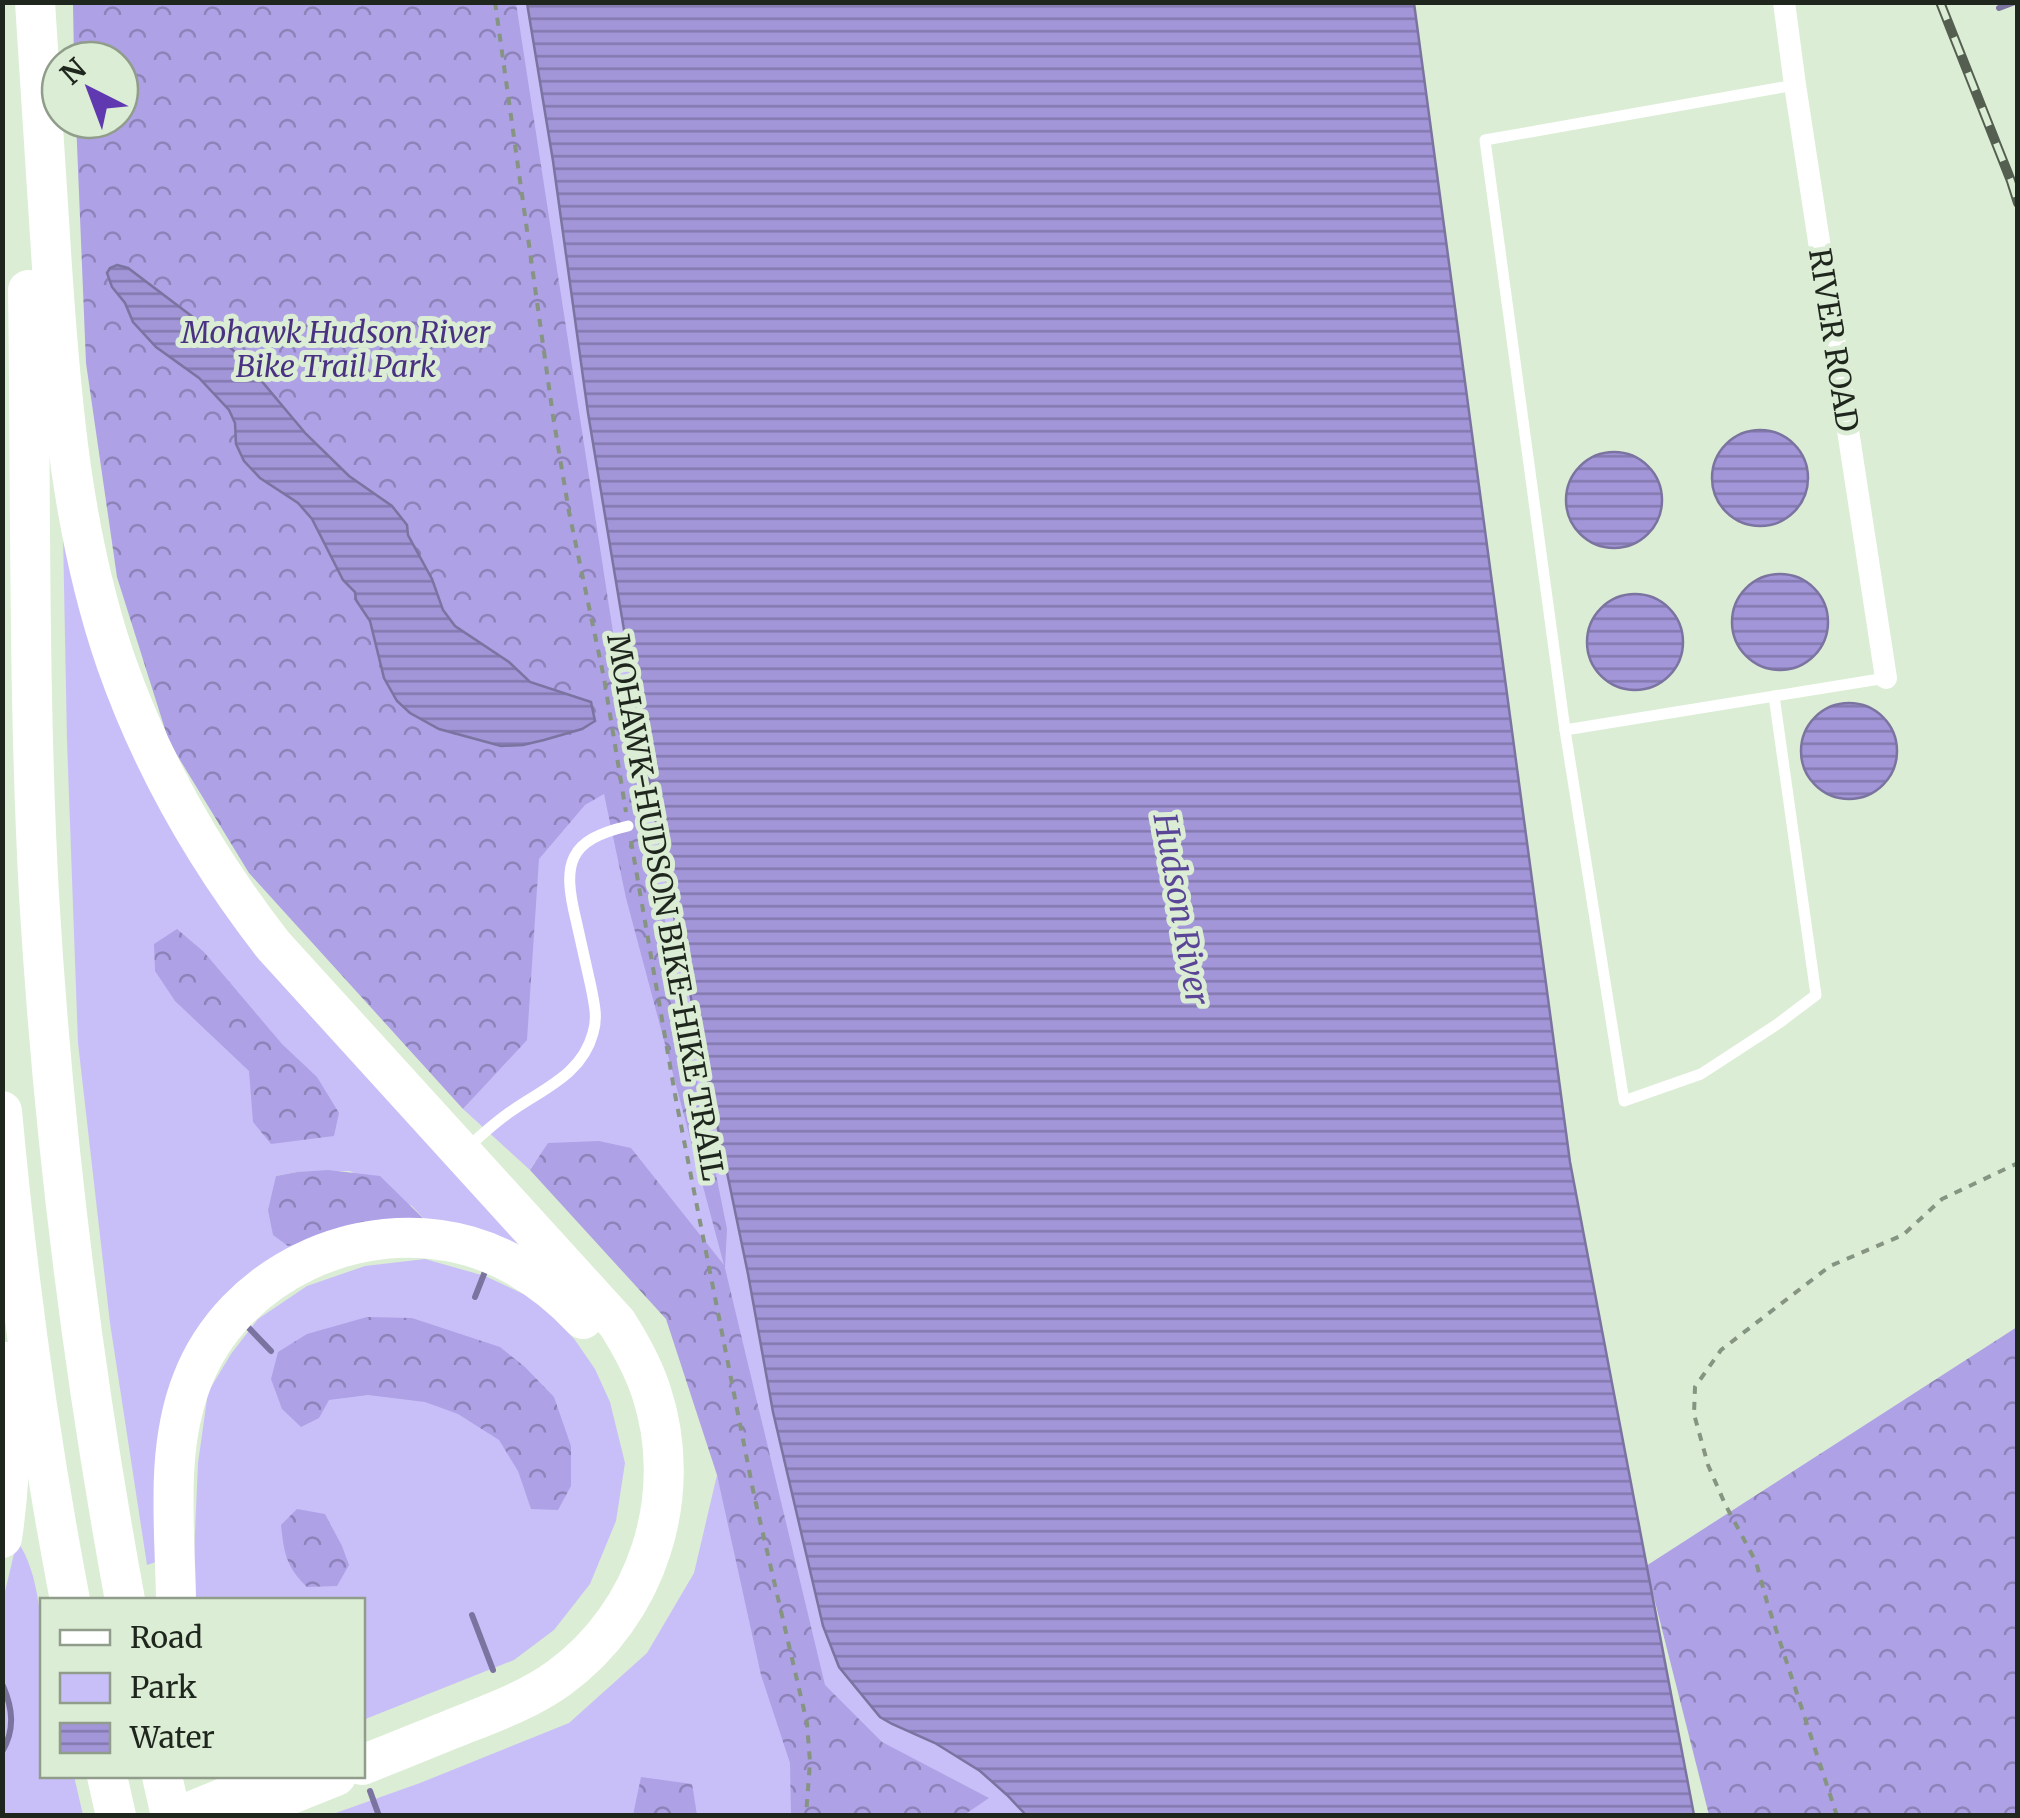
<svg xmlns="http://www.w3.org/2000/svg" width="2020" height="1818" font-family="Merriweather,serif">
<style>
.green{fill:#c9bff8}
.forest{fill:url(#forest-crowns)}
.water{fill:url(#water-rules);stroke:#7b74a0;stroke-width:2.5}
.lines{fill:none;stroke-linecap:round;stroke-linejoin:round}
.stream{stroke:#7b74a0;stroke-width:6}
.path{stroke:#869482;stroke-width:4;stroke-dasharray:8 8;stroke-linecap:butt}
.service{stroke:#fff;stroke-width:11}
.minor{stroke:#fff;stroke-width:22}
.motorway{stroke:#fff;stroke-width:40}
.rail-casing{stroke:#555f51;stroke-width:10}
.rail{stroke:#dbedd4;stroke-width:6;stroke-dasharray:19;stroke-linecap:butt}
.labels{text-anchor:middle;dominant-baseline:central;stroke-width:10;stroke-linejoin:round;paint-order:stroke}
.park-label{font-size:30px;font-style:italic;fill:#493281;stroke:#dbedd4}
.street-label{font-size:30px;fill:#1f261d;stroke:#dbedd4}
.water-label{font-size:32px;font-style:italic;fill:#5b4597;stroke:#dbedd4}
</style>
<defs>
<pattern id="forest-crowns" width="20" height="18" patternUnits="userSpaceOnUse" patternTransform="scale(2.5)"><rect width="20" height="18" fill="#aea1e5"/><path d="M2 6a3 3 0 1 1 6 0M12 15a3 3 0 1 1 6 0" fill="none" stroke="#8d83b9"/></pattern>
<pattern id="water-rules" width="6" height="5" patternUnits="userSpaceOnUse" patternTransform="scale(2.5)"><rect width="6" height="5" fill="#a295d8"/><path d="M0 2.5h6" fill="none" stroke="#8379af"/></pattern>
</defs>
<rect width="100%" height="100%" fill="#dbedd4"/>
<!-- green -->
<g class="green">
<polygon points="86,3 527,3 553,161 588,413 661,853 748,1275 773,1412 823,1626 839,1667 880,1717 892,1724 935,1743 980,1771 1007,1795 1026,1815 330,1815 420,1783 569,1723 647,1653 694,1573 717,1475 724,1502 692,1318 535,1162 530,1170 463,1109 473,1098 120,120 120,60"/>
<polygon points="62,483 123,722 541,1260 429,1224 412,1206 350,1171 297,1172 276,1176 329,1237 214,1316 162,1560 147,1565 110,1323 78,1043 67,741"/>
<polygon points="425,1259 485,1276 538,1301 575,1340 595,1369 610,1402 625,1463 616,1521 590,1584 554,1630 514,1660 363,1720 362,1600 195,1600 193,1580 198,1463 208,1392 231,1354 258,1319 307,1286 365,1266"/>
<path d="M 17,1541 C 53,1589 42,1714 42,1776 L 74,1776 L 83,1815 L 3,1816 L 3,1600 Z"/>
</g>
<!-- forest -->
<g class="forest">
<polygon points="73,3 516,3 619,671 665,921 727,1229 725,1268 825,1685 882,1742 989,1798 964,1815 791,1815 790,1763 761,1675 717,1475 666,1319 530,1170 548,1143 599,1141 631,1148 724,1265 626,898 604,794 585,805 539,859 527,1040 463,1109 249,873 169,742 117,577 86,363 76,120 120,120 120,60 74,60"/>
<polygon points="177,929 204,952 282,1044 317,1077 339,1113 334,1136 271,1144 253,1122 249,1071 175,1001 155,971 154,944"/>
<polygon points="328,1170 380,1176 429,1224 342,1234 288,1246 273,1235 268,1210 276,1176 297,1172"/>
<polygon points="367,1317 412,1318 500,1347 525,1367 554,1397 571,1446 571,1486 558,1510 531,1509 518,1471 499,1440 458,1414 425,1402 368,1395 329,1400 319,1418 301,1427 282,1409 271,1379 278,1352 307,1334"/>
<polygon points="2017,1327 2017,1815 1709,1815 1646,1566"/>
<path d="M 297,1509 L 325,1514 L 342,1546 L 349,1565 L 337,1586 L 307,1587 C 286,1567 284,1553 281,1525 Z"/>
<polygon points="641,1777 692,1784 697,1815 633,1815"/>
</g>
<!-- water -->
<g class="water">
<polygon points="527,3 1414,3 1570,1162 1694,1815 1026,1815 1007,1795 980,1771 935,1743 892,1724 880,1717 839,1667 823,1626 773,1412 748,1274 661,853 588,413 553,161"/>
<polygon points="117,265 128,268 214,333 244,360 306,434 349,476 392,506 407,525 408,535 432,579 443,610 455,626 509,662 530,682 591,702 595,721 582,729 544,740 523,745 501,746 439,729 410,713 397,701 384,678 370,621 356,600 355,592 343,580 312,519 298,503 260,478 244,461 236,444 235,423 229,410 199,378 156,347 133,322 125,303 112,287 107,273 110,268"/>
<circle cx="1760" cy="478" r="48"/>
<circle cx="1614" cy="500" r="48"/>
<circle cx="1780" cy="622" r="48"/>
<circle cx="1635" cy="642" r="48"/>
<circle cx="1849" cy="751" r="48"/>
</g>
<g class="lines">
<!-- stream -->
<g class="stream">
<polyline points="1999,8 2015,2"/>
<polyline points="475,1297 486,1269"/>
<polyline points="246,1325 271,1351"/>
<polyline points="472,1615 493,1670"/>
<path d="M 2,1752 C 15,1730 13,1709 3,1686"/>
<polyline points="370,1791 379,1816"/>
</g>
<!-- path -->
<g class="path">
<polyline points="495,2 553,416 569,512 604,678 626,812"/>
<polyline points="631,841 676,1100 754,1495 807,1723 810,1762 806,1816"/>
<polyline points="1837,1816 1767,1602 1756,1562 1725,1504 1708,1465 1694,1414 1695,1387 1721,1350 1830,1266 1903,1235 1942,1199 2018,1163"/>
</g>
<!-- service -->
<g class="service">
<polyline points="1795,85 1485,140 1565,730 1886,678"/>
<polyline points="1565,730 1624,1101 1701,1074 1779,1023 1816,995 1774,696"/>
<path d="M 466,1149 C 481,1135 496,1121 513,1110 C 545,1088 582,1074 593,1033 C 598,1017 594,1003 591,987 C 586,965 581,943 576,920 C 562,863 568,840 628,826"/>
</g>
<!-- minor -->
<polyline class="minor" points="1784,2 1795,85 1886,678"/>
<!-- motorway -->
<g class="motorway">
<path d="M 35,2 C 40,91 46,179 52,267 C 61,401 72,534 116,662 C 152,765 206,859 273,945 L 617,1323 C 631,1345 643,1367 651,1391 C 686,1496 647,1614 559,1678 C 530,1699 495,1712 462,1725 C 429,1738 396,1752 362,1765"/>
<path d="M 28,290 C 31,492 28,694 39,895 C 53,1132 82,1367 125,1600"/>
<path d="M 2,1111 C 17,1275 39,1439 70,1600"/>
<path d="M 2,1538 C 11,1478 12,1421 6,1362"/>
<path d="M 176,1600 C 175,1528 165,1450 192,1381 C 233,1274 359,1215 469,1246 C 514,1259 551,1285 583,1319"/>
<polyline points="107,1776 116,1816"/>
<polyline points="162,1776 171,1816"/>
<polyline points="180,1816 260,1783"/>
<polyline points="236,1816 336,1776"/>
</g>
<defs>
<polyline id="rail" points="1940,2 2011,181 2018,203"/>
</defs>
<!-- rail casing -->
<use href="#rail" class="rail-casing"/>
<!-- rail -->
<use href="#rail" class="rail"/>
</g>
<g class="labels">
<!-- park labels -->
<g class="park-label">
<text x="336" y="332">Mohawk Hudson River<tspan x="336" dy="34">Bike Trail Park</tspan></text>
</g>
<!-- street labels -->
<g class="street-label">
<text transform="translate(1834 340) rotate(81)">RIVER ROAD</text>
<text transform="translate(666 907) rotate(80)">MOHAWK-HUDSON BIKE-HIKE TRAIL</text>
</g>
<!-- water labels -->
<g class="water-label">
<text transform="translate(1181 909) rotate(80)">Hudson River</text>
</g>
</g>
<!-- border -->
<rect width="2020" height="1818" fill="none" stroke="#1f261d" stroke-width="10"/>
<!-- legend -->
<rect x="40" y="1598" width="325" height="180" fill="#dbedd4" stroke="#909d8b" stroke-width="2.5"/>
<rect x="60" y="1630" width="50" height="15" fill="#ffffff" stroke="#909d8b" stroke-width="2.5"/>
<text x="130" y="1648" font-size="30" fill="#1f261d">Road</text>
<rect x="60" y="1673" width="50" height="30" fill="#c9bff8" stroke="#909d8b" stroke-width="2.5"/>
<text x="130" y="1698" font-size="30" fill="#1f261d">Park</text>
<rect x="60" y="1723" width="50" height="30" fill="url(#water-rules)" stroke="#909d8b" stroke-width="2.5"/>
<text x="130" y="1748" font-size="30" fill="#1f261d">Water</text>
<!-- north arrow -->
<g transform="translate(90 90) rotate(318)"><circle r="48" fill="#dbedd4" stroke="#909d8b" stroke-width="2.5"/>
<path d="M0-8L18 38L0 25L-18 38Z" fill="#6039b1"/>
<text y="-15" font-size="28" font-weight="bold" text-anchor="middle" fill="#1f261d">N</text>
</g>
</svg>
